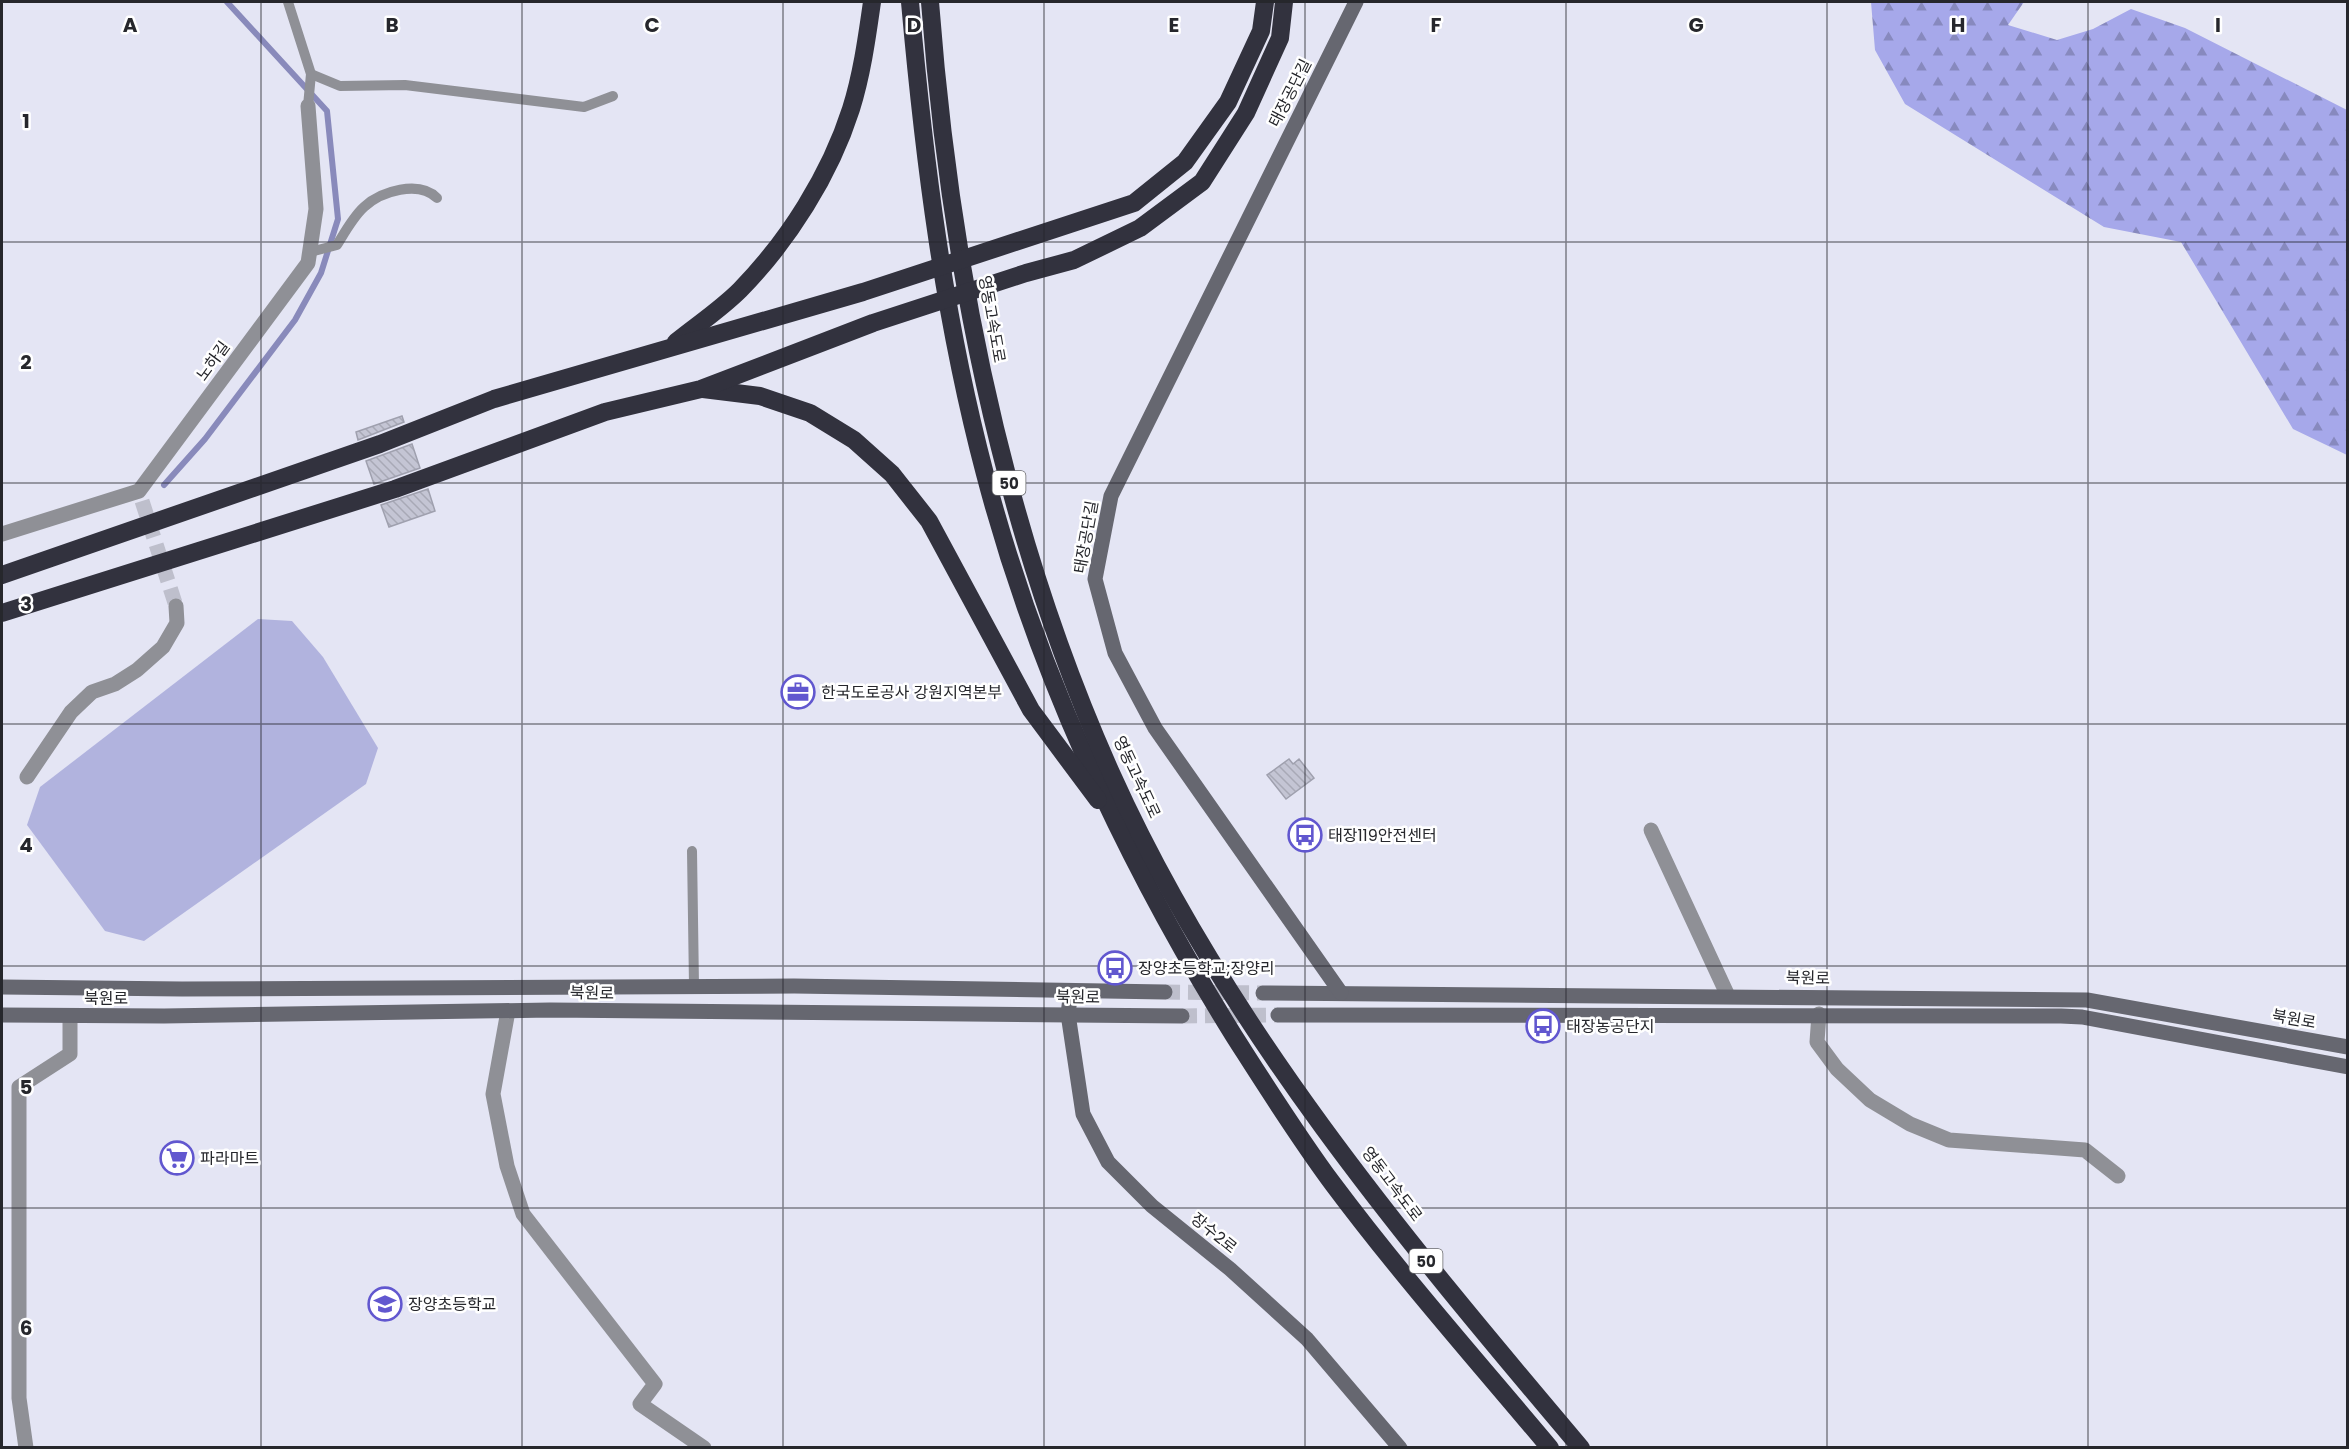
<svg xmlns="http://www.w3.org/2000/svg" width="2349" height="1449" font-family="Poppins,'Noto Sans KR',sans-serif">
<style>
.forest{fill:url(#forest-firs)}
.pitch{fill:#b1b3de}
.lines{fill:none;stroke-linecap:round;stroke-linejoin:round}
.stream{stroke:#898abb;stroke-width:6}
.building{fill:url(#building-back-hatch);stroke:#9fa0ae;stroke-width:1.5}
.street-tunnel{stroke:#bebfcc;stroke-width:15;stroke-dasharray:15 8;stroke-linecap:butt}
.secondary-tunnel{stroke:#bebfcc;stroke-width:15;stroke-dasharray:15 8;stroke-linecap:butt}
.lane{stroke:#8f9096;stroke-width:10}
.street{stroke:#8f9096;stroke-width:15}
.secondary{stroke:#666770;stroke-width:15}
.highway{stroke:#32323e;stroke-width:18}
.grid{fill:none;stroke:#26272c;stroke-width:1.5;stroke-opacity:0.55}
.labels{text-anchor:middle;dominant-baseline:central;stroke-width:5;stroke-linejoin:round;paint-order:stroke}
.shield{fill:#fff;stroke:#67686b;stroke-width:1.5}
.shield-label{font-size:15px;font-weight:bold;fill:#26272c}
.street-label{font-size:16px;fill:#26272c;stroke:#fff}
.poi-label{font-size:16px;fill:#26272c;stroke:#fff;text-anchor:start}
.grid-label{font-size:20px;text-anchor:middle;font-weight:bold;fill:#26272c;stroke:#fff;stroke-width:5;stroke-linejoin:round;paint-order:stroke}
</style>
<defs>
<pattern id="forest-firs" width="22" height="20" patternUnits="userSpaceOnUse" patternTransform="scale(1.5)"><rect width="22" height="20" fill="#a6a8ea"/><path d="M5 1l3.5 6h-7zM16 11l3.5 6h-7z" fill="#8789be"/></pattern>
<pattern id="building-back-hatch" width="6" height="6" patternUnits="userSpaceOnUse" patternTransform="scale(1.5)"><rect width="6" height="6" fill="#c4c5d4"/><path d="M-1 5l2 2M0 0l6 6M5-1l2 2" fill="none" stroke="#a8a9b6"/></pattern>
</defs>
<rect width="100%" height="100%" fill="#e4e5f4"/>
<!-- forest -->
<polygon class="forest" points="1871,2 2024,2 2008,25 2057,40 2093,29 2131,9 2185,28 2347,110 2347,455 2293,429 2181,242 2104,227 1905,104 1875,50"/>
<!-- pitch -->
<polygon class="pitch" points="258,619 292,621 323,657 378,748 366,784 144,941 105,931 27,825 40,787"/>
<g class="lines">
<!-- stream -->
<polyline class="stream" points="164,485 205,439 295,320 321,273 338,219 327,111 227,2"/>
</g>
<!-- building -->
<g class="building">
<polygon points="402,416 404,422 358,440 356,432"/>
<polygon points="412,444 420,468 374,484 366,461"/>
<polygon points="428,489 435,511 389,527 381,505"/>
<polygon points="1289,759 1293,764 1299,759 1314,778 1286,799 1267,775"/>
</g>
<g class="lines">
<!-- street-tunnel -->
<polyline class="street-tunnel" points="142,501 176,606"/>
<!-- secondary-tunnel -->
<g class="secondary-tunnel">
<polyline points="1165,992 1263,993"/>
<polyline points="1182,1016 1278,1015"/>
</g>
<!-- lane -->
<g class="lane">
<polyline points="288,2 311,74 308,106"/>
<polyline points="311,74 340,86 405,85 584,107 613,96"/>
<path d="M 310,252 L 337,245 C 345,232 353,217 364,207 C 381,191 419,180 437,198"/>
<polyline points="692,851 694,986"/>
</g>
<!-- street -->
<g class="street">
<polyline points="2,534 139,491 308,263 316,209 308,106"/>
<polyline points="27,777 71,712 92,692 115,684 137,670 163,647 177,623 176,606"/>
<polyline points="1651,830 1728,996"/>
<polyline points="508,1011 493,1094 507,1166 523,1214 655,1384 640,1404 704,1448"/>
<polyline points="1819,1014 1817,1042 1837,1069 1870,1100 1910,1124 1949,1140 2085,1150 2118,1176"/>
<polyline points="26,1448 19,1398 19,1087 70,1054 70,1016"/>
</g>
<!-- secondary -->
<g class="secondary">
<polyline points="2,987 182,989 794,986 1165,992"/>
<polyline points="1071,991 1068,1014 1083,1114 1108,1162 1152,1206 1230,1269 1307,1339 1400,1448"/>
<polyline points="1263,993 2087,1000 2348,1047"/>
<polyline points="1341,993 1155,728 1115,653 1095,579 1111,496 1356,2"/>
<polyline points="2,1015 164,1016 550,1010 1182,1016"/>
<polyline points="1278,1015 2061,1016 2082,1017 2348,1067"/>
</g>
<!-- highway -->
<g class="highway">
<path d="M 910,2 C 924,160 944,319 985,474 C 1037,672 1126,862 1234,1036 C 1266,1086 1298,1137 1333,1184 C 1401,1275 1477,1361 1550,1448"/>
<path d="M 930,2 C 950,266 1003,532 1112,775 C 1224,1024 1406,1241 1581,1448"/>
<path d="M 676,342 C 697,325 721,309 740,290 C 788,241 830,175 851,109 C 862,74 867,37 872,2"/>
<polyline points="703,389 760,396 810,413 854,440 892,474 929,521 1031,710 1098,800"/>
<polyline points="2,575 380,444 494,399 863,292 1134,203 1185,162 1228,102 1261,31 1265,2"/>
<polyline points="2,613 395,489 605,412 701,389 873,323 1026,273 1074,260 1140,228 1202,182 1246,113 1280,38 1284,2"/>
</g>
</g>
<!-- grid -->
<path class="grid" d="M 261,2 L 261,1448M 522,2 L 522,1448M 783,2 L 783,1448M 1044,2 L 1044,1448M 1305,2 L 1305,1448M 1566,2 L 1566,1448M 1827,2 L 1827,1448M 2088,2 L 2088,1448M 2,242 L 2348,242M 2,483 L 2348,483M 2,724 L 2348,724M 2,966 L 2348,966M 2,1208 L 2348,1208"/>
<!-- icons -->
<defs>
<symbol id="office-ring" viewBox="-11 -11 22 22"><circle r="9.5" fill="#fff" stroke="#6157cf" stroke-width="1.5"/><path d="M-6-3h4V-5.5h4V-3h4V5H-6ZM-1-4.5V-3h2v-1.5ZM-6 0V1H6V0Z" fill="#6157cf"/></symbol>
<symbol id="bus-ring" viewBox="-11 -11 22 22"><circle r="9.5" fill="#fff" stroke="#6157cf" stroke-width="1.5"/><path d="M-5-6H5V4H4V6H2V4H-2V6H-4V4H-5ZM-3.5-4V0h7V-4ZM-3.5 1.2v1.5H-2V1.2ZM2 1.2v1.5H3.5V1.2Z" fill="#6157cf"/></symbol>
<symbol id="supermarket-ring" viewBox="-11 -11 22 22"><circle r="9.5" fill="#fff" stroke="#6157cf" stroke-width="1.5"/><path d="M-6-5.5h2.5l.6 2H6L4.5 2H-2.5L-4.4-4H-6ZM-1.5 3.2a1.3 1.3 0 1 0 .1 0ZM3 3.2a1.3 1.3 0 1 0 .1 0Z" fill="#6157cf"/></symbol>
<symbol id="school-ring" viewBox="-11 -11 22 22"><circle r="9.5" fill="#fff" stroke="#6157cf" stroke-width="1.5"/><path d="M0-5L7-2L0 1L-7-2ZM-4 1L0 2.5L4 1V4Q0 6-4 4Z" fill="#6157cf"/></symbol>
</defs>
<g fill-rule="evenodd">
<use href="#office-ring" x="779" y="673" width="38" height="38"/>
<use href="#bus-ring" x="1286" y="816" width="38" height="38"/>
<use href="#bus-ring" x="1096" y="949" width="38" height="38"/>
<use href="#bus-ring" x="1524" y="1007" width="38" height="38"/>
<use href="#supermarket-ring" x="158" y="1139" width="38" height="38"/>
<use href="#school-ring" x="366" y="1285" width="38" height="38"/>
</g>
<g class="labels">
<!-- shield labels -->
<g class="shield">
<rect x="992.5" y="471" width="33" height="24" rx="4.5"/>
<rect x="1409.5" y="1249" width="33" height="24" rx="4.5"/>
</g>
<g class="shield-label">
<text x="1009" y="483">50</text>
<text x="1426" y="1261">50</text>
</g>
<!-- street labels -->
<g class="street-label">
<text transform="translate(1290 93) rotate(-63)">태장공단길</text>
<text transform="translate(992 319) rotate(80)">영동고속도로</text>
<text transform="translate(213 361) rotate(-54)">노하길</text>
<text transform="translate(1086 537) rotate(-80)">태장공단길</text>
<text transform="translate(1137 777) rotate(65)">영동고속도로</text>
<text transform="translate(1808 978) rotate(1)">북원로</text>
<text transform="translate(592 993) rotate(1)">북원로</text>
<text transform="translate(1078 997) rotate(1)">북원로</text>
<text x="106" y="998">북원로</text>
<text transform="translate(2294 1019) rotate(10)">북원로</text>
<text transform="translate(1392 1184) rotate(53)">영동고속도로</text>
<text transform="translate(1214 1233) rotate(39)">장수2로</text>
</g>
<!-- poi labels -->
<g class="poi-label">
<text x="821" y="692">한국도로공사 강원지역본부</text>
<text x="1328" y="835">태장119안전센터</text>
<text x="1138" y="968">장양초등학교;장양리</text>
<text x="1566" y="1026">태장농공단지</text>
<text x="200" y="1158">파라마트</text>
<text x="408" y="1304">장양초등학교</text>
</g>
</g>
<g class="grid-label">
<text x="130" y="32">A</text>
<text x="392" y="32">B</text>
<text x="652" y="32">C</text>
<text x="914" y="32">D</text>
<text x="1174" y="32">E</text>
<text x="1436" y="32">F</text>
<text x="1696" y="32">G</text>
<text x="1958" y="32">H</text>
<text x="2218" y="32">I</text>
<text x="26" y="128">1</text>
<text x="26" y="369">2</text>
<text x="26" y="611">3</text>
<text x="26" y="852">4</text>
<text x="26" y="1094">5</text>
<text x="26" y="1335">6</text>
</g>
<!-- border -->
<rect width="2349" height="1449" fill="none" stroke="#26272c" stroke-width="6"/>
</svg>
